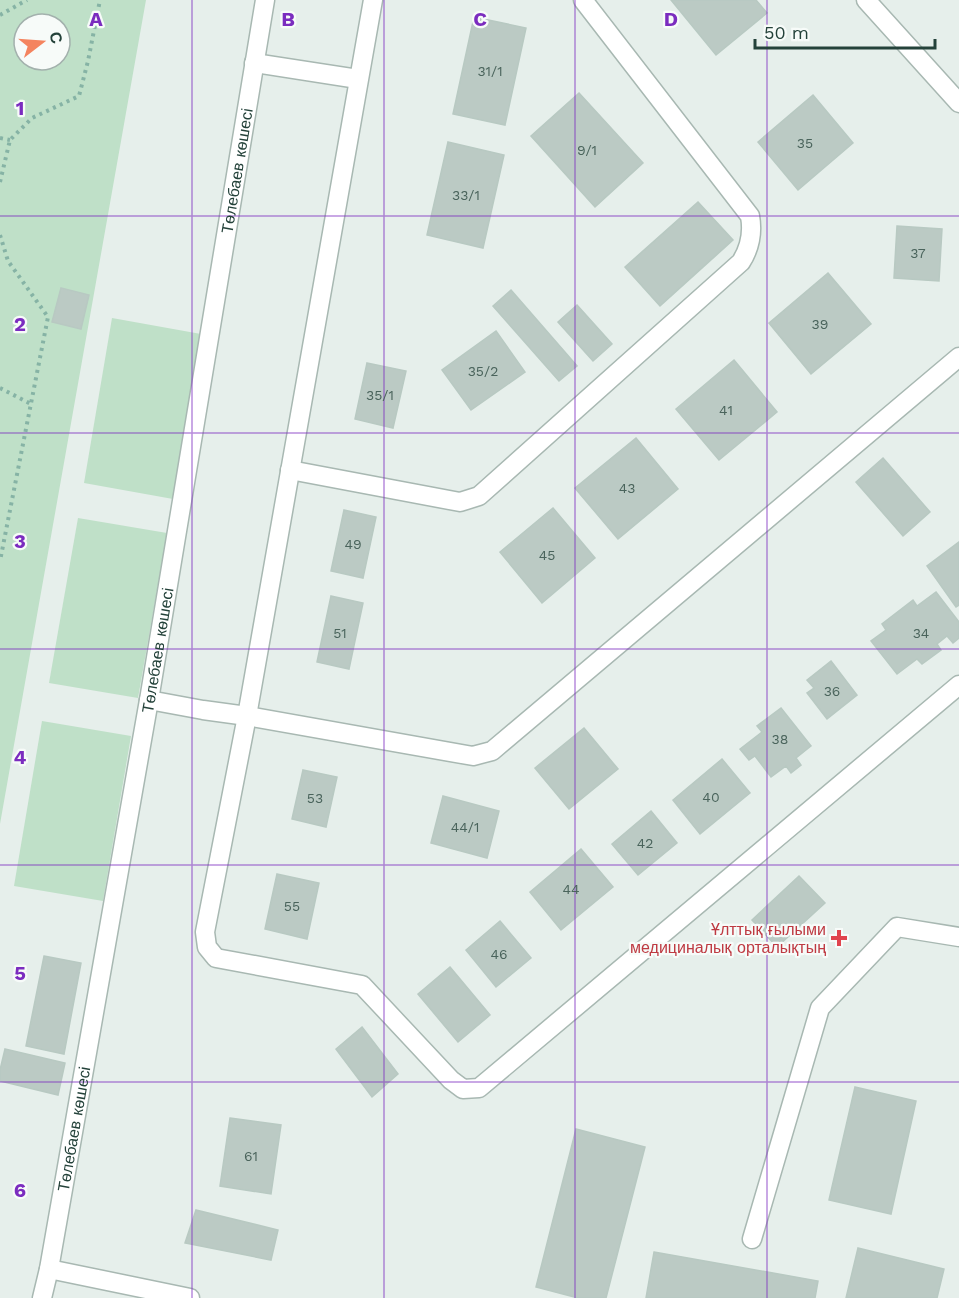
<svg xmlns="http://www.w3.org/2000/svg" width="959" height="1298" font-family="'Work Sans',sans-serif">
<style>
.green{fill:#bfe0c8;fill-rule:evenodd}
.building{fill:#bbcac4;stroke:#b8c9c2;stroke-width:1.5}
.lines{fill:none;stroke-linecap:round;stroke-linejoin:round}
.minor-casing{stroke:#a8b8b2;stroke-width:21}
.path{stroke:#86b3a5;stroke-width:4;stroke-dasharray:3 4.5;stroke-linecap:butt}
.minor{stroke:#fff;stroke-width:18}
.grid{fill:none;stroke:#7b2cbf;stroke-width:1.5;stroke-opacity:0.55}
.health-dot{fill:#e0444e;stroke:#f7fbf9;stroke-width:2}
.labels{text-anchor:middle;dominant-baseline:central;stroke-width:4.5;stroke-linejoin:round;paint-order:stroke}
.number-label{font-size:14px;fill:#4a645c}
.street-label{font-size:16px;fill:#24423a;stroke:#f7fbf9}
.health-label{font-size:16px;fill:#be3a42;stroke:#f7fbf9;text-anchor:end}
.grid-label{font-size:20px;text-anchor:middle;font-weight:bold;fill:#7b2cbf;stroke:#f7fbf9;stroke-width:4.5;stroke-linejoin:round;paint-order:stroke}
</style>
<rect width="100%" height="100%" fill="#e6efeb"/>
<!-- green -->
<g class="green">
<path d="M 0,0 L 146,0 L 0,824 ZM 24,24 L 60,24 L 60,60 L 24,60 Z"/>
<polygon points="112,318 201,334 173,499 84,483"/>
<polygon points="78,518 167,533 138,698 49,683"/>
<polygon points="42,721 131,736 103,901 14,886"/>
</g>
<!-- building -->
<g class="building">
<polygon points="671,0 756,0 767,13 716,55"/>
<polygon points="474,17 526,28 505,125 453,114"/>
<polygon points="579,93 643,163 595,207 531,136"/>
<polygon points="813,95 853,143 798,190 758,142"/>
<polygon points="448,142 504,155 483,248 427,235"/>
<polygon points="698,202 733,240 660,306 625,267"/>
<polygon points="897,226 942,229 939,281 894,278"/>
<polygon points="828,273 871,324 811,374 769,323"/>
<polygon points="61,288 89,295 81,329 52,322"/>
<polygon points="511,290 577,366 559,381 493,306"/>
<polygon points="577,305 612,344 593,361 558,322"/>
<polygon points="496,331 525,372 471,410 442,370"/>
<polygon points="734,360 777,412 719,460 676,409"/>
<polygon points="367,363 406,371 393,428 355,419"/>
<polygon points="636,438 678,489 618,539 575,488"/>
<polygon points="883,458 930,512 903,536 856,482"/>
<polygon points="553,508 595,558 542,603 500,552"/>
<polygon points="344,510 376,517 363,578 331,571"/>
<polygon points="959,542 959,605 956,607 927,566"/>
<polygon points="936,592 959,622 959,638 953,643 947,636 937,644 941,650 922,664 917,659 897,674 871,641 886,630 882,624 913,600 917,606"/>
<polygon points="331,596 363,603 349,669 317,662"/>
<polygon points="831,661 857,695 827,719 807,693 814,688 807,680"/>
<polygon points="781,708 811,746 796,758 801,765 791,773 786,766 771,777 755,756 749,760 740,749 762,732 757,726"/>
<polygon points="584,728 618,769 569,809 535,768"/>
<polygon points="722,759 750,793 700,834 673,800"/>
<polygon points="303,770 337,777 326,827 292,819"/>
<polygon points="443,796 499,811 487,858 431,843"/>
<polygon points="651,811 677,843 638,875 612,844"/>
<polygon points="581,849 613,887 561,930 530,892"/>
<polygon points="277,874 319,883 307,939 265,929"/>
<polygon points="799,876 825,903 777,947 752,920"/>
<polygon points="500,921 531,958 496,987 466,950"/>
<polygon points="44,956 81,963 64,1054 26,1046"/>
<polygon points="450,967 490,1015 458,1042 418,994"/>
<polygon points="362,1027 398,1074 372,1097 336,1049"/>
<polygon points="5,1049 65,1063 58,1095 0,1081 0,1070"/>
<polygon points="855,1087 916,1101 891,1214 829,1200"/>
<polygon points="230,1118 281,1125 271,1194 220,1186"/>
<polygon points="576,1129 645,1147 606,1298 578,1298 536,1287"/>
<polygon points="196,1210 278,1230 271,1260 185,1243"/>
<polygon points="858,1248 944,1269 937,1298 846,1298"/>
<polygon points="654,1252 818,1281 815,1298 646,1298"/>
</g>
<g class="lines">
<defs>
<g id="minor">
<polyline points="373,0 247,716 205,932 207,947 216,958 362,985 451,1080 463,1089 479,1088 959,685"/>
<polyline points="866,0 959,103"/>
<polyline points="254,63 358,79"/>
<path d="M 290,470 L 460,502 L 479,496 L 741,262 C 750,248 753,233 750,216 L 583,0"/>
<polyline points="149,700 203,710 247,716 473,756 492,751 959,357"/>
<polyline points="752,1239 820,1008 897,927 959,937"/>
<polyline points="49,1269 190,1298"/>
<path id="s1" d="M 42,1298 L 49,1269 L 149,700 L 265,0"/>
</g>
</defs>
<!-- minor casing -->
<use href="#minor" class="minor-casing"/>
<!-- path -->
<g class="path">
<polyline points="0,15 27,0"/>
<polyline points="0,138 10,140"/>
<polyline points="0,182 10,140 32,118 79,96 88,61 100,0"/>
<polyline points="0,235 8,261 48,317 0,561"/>
<polyline points="0,388 31,404"/>
</g>
<!-- minor -->
<use href="#minor" class="minor"/>
</g>
<!-- grid -->
<path class="grid" d="M 192,0 L 192,1298M 384,0 L 384,1298M 575,0 L 575,1298M 767,0 L 767,1298M 0,216 L 959,216M 0,433 L 959,433M 0,649 L 959,649M 0,865 L 959,865M 0,1082 L 959,1082"/>
<!-- markers -->
<path class="health-dot" d="M836 929h6v6h6v6h-6v6h-6v-6h-6v-6h6z"/>
<g class="labels">
<!-- number labels -->
<g class="number-label">
<text x="490" y="71">31/1</text>
<text x="805" y="143">35</text>
<text x="587" y="150">9/1</text>
<text x="466" y="195">33/1</text>
<text x="918" y="253">37</text>
<text x="820" y="324">39</text>
<text x="483" y="371">35/2</text>
<text x="380" y="395">35/1</text>
<text x="726" y="410">41</text>
<text x="627" y="488">43</text>
<text x="353" y="544">49</text>
<text x="547" y="555">45</text>
<text x="340" y="633">51</text>
<text x="921" y="633">34</text>
<text x="832" y="691">36</text>
<text x="780" y="739">38</text>
<text x="711" y="797">40</text>
<text x="315" y="798">53</text>
<text x="465" y="827">44/1</text>
<text x="645" y="843">42</text>
<text x="571" y="889">44</text>
<text x="292" y="906">55</text>
<text x="499" y="954">46</text>
<text x="251" y="1156">61</text>
</g>
<!-- street labels -->
<g class="street-label">
<text stroke="none"><textPath href="#s1" startOffset="1144">Төлебаев көшесі</textPath></text>
<text stroke="none"><textPath href="#s1" startOffset="658">Төлебаев көшесі</textPath></text>
<text stroke="none"><textPath href="#s1" startOffset="172">Төлебаев көшесі</textPath></text>
</g>
<!-- health labels -->
<g class="health-label">
<text x="826" y="929">Ұлттық ғылыми<tspan x="826" dy="18">медициналық орталықтың</tspan></text>
</g>
</g>
<g class="grid-label">
<text x="96" y="26">A</text>
<text x="288" y="26">B</text>
<text x="480" y="26">C</text>
<text x="671" y="26">D</text>
<text x="20" y="115">1</text>
<text x="20" y="331">2</text>
<text x="20" y="548">3</text>
<text x="20" y="764">4</text>
<text x="20" y="980">5</text>
<text x="20" y="1197">6</text>
</g>
<!-- north arrow -->
<g transform="translate(42 42) rotate(73)"><circle r="28" fill="#f7fbf9" stroke="#a3b1ad" stroke-width="1.5"/>
<path d="M0-4.5L10 22L0 15L-10 22Z" fill="#f4845f"/>
<text y="-9" font-size="16" font-weight="bold" text-anchor="middle" fill="#24423a">С</text>
</g>
<!-- scale -->
<path d="M755 39v9h180v-9" fill="none" stroke="#24423a" stroke-width="3"/>
<text x="764" y="39" font-size="18" fill="#24423a" stroke="#f7fbf9" stroke-width="4.5" paint-order="stroke">50 m</text>
</svg>
